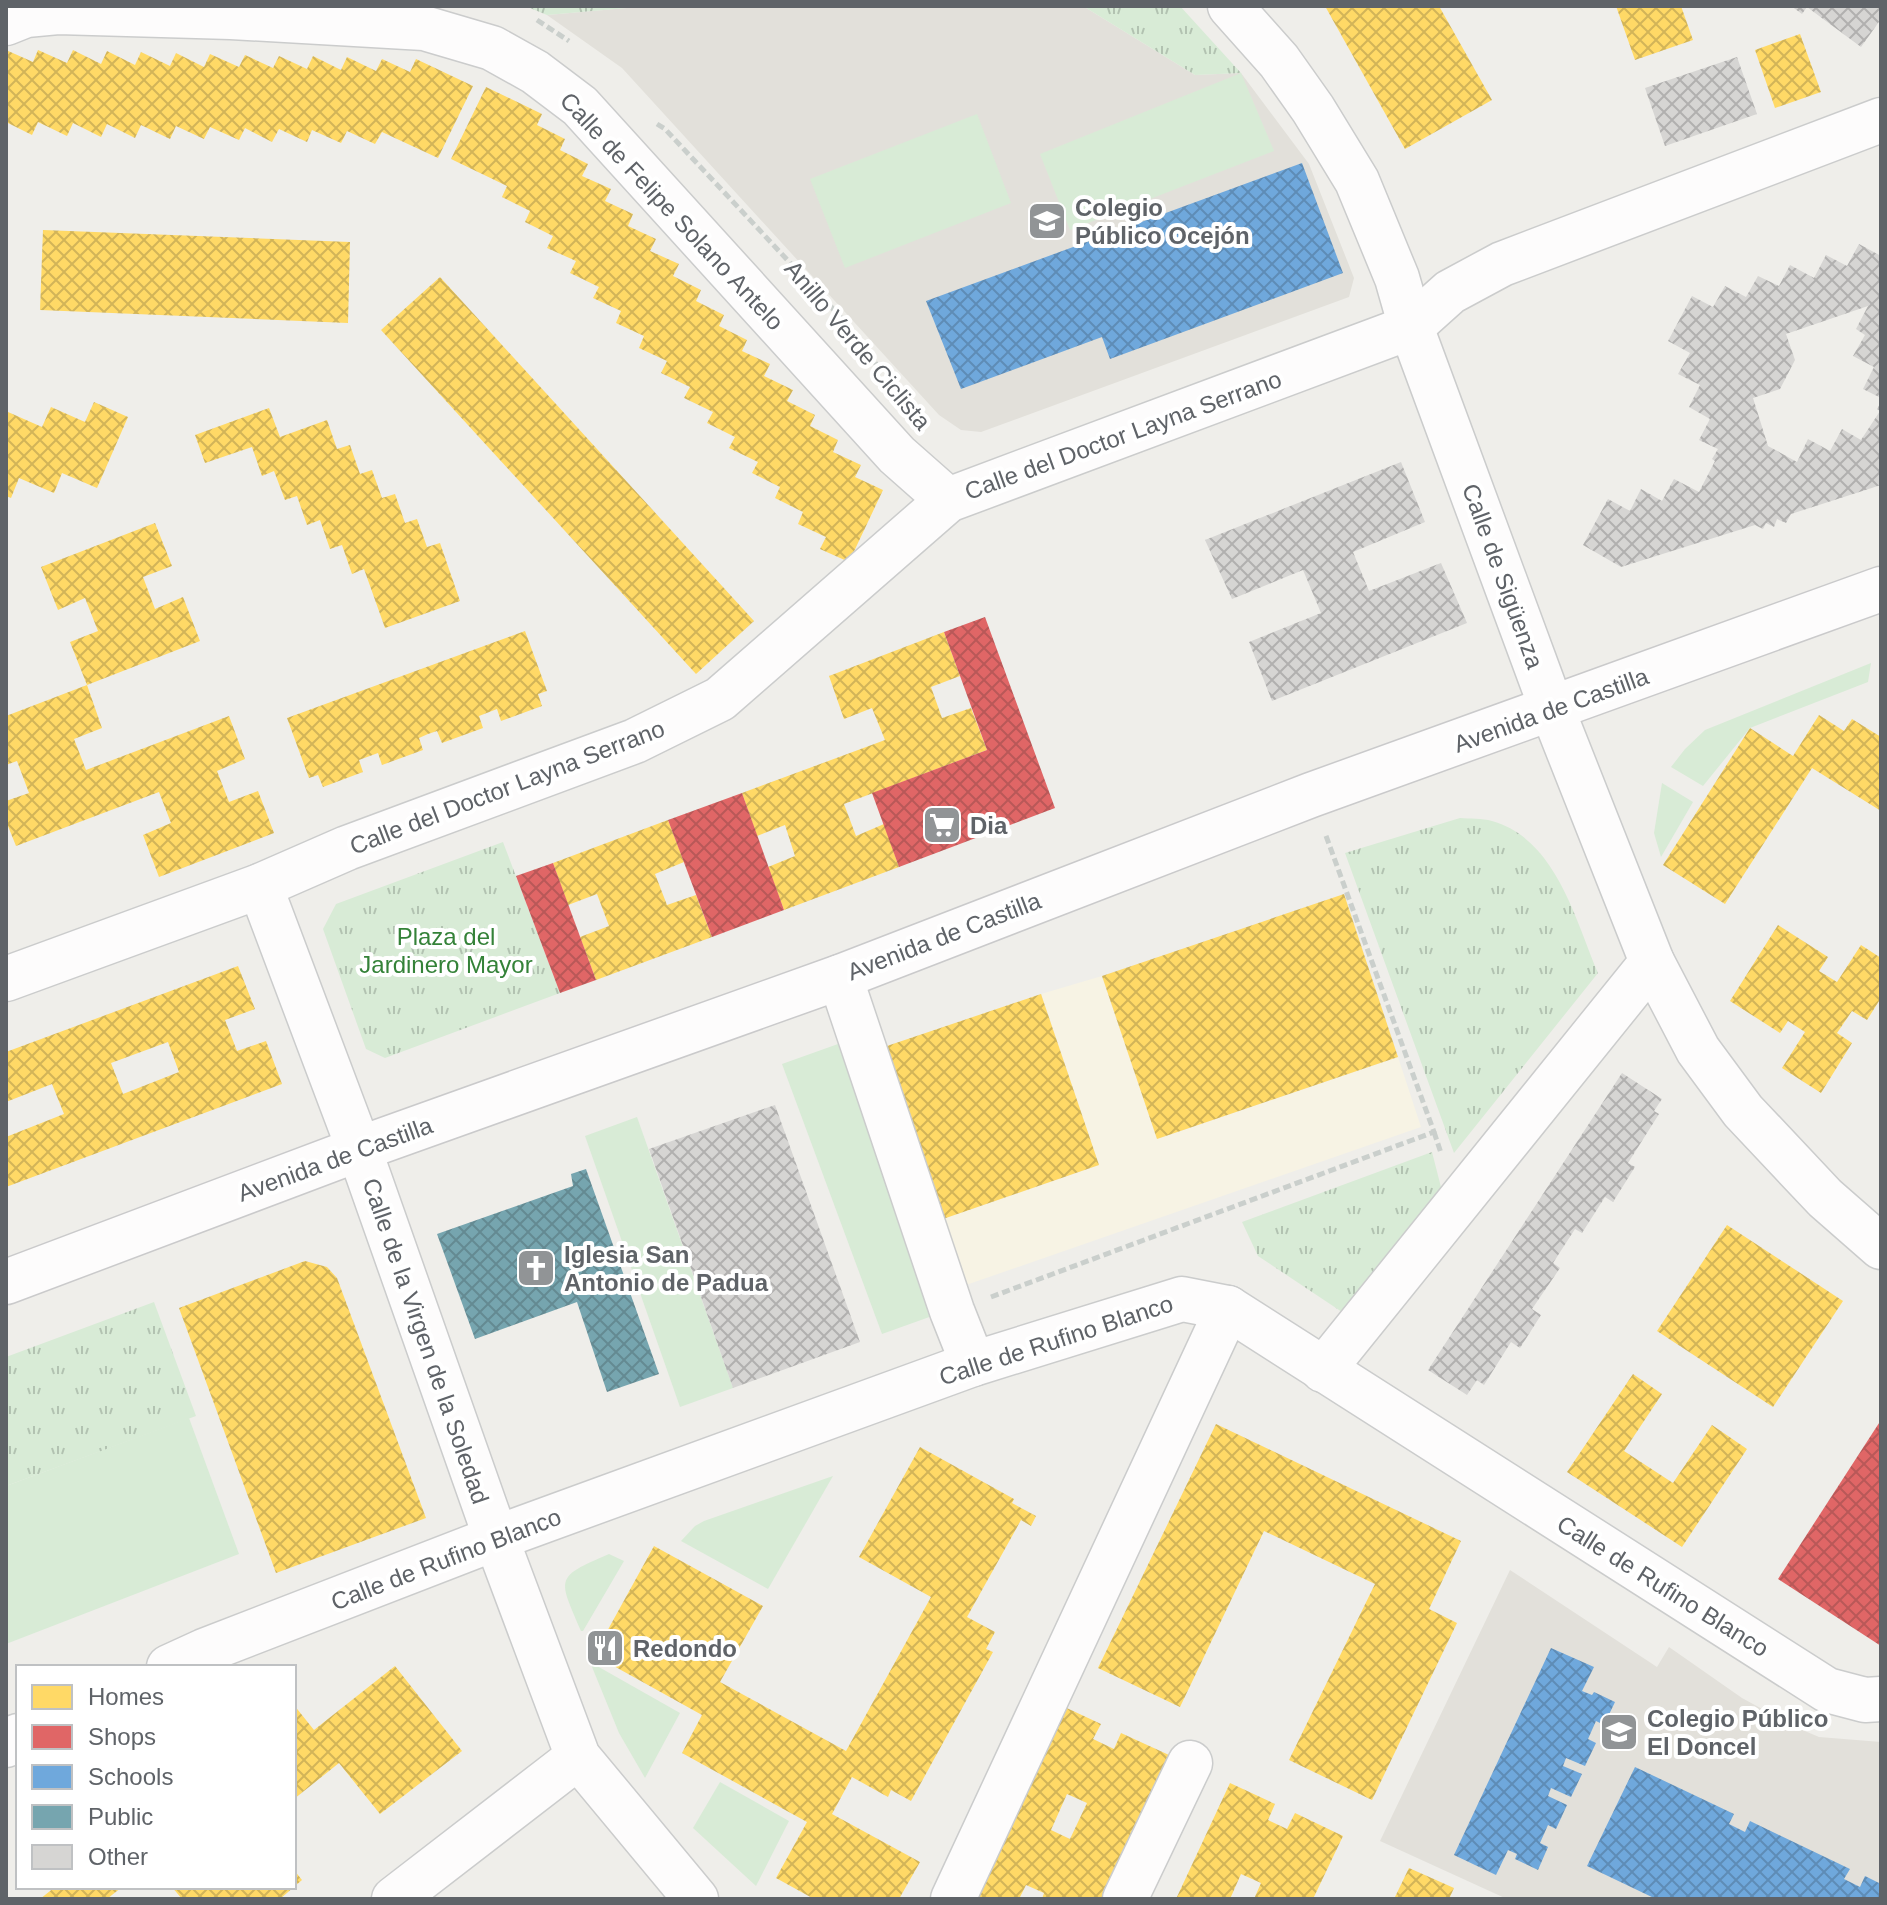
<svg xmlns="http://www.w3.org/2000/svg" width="1887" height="1905" font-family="Helvetica,sans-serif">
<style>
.commercial{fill:#f7f3e4}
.education{fill:#e2e0da}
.green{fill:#d8ebd6}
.park{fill:url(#park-tufts)}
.homes{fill:url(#homes-cross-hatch);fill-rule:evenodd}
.shops{fill:url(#shops-cross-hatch)}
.schools{fill:url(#schools-cross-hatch)}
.public{fill:url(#public-cross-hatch)}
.building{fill:url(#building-cross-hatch)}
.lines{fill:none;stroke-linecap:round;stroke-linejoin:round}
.street-casing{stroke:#cbcccc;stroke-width:47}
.secondary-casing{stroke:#cacacb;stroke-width:47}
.path{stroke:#cacfcc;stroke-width:5;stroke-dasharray:8 4;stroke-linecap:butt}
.street{stroke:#fdfcfc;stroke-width:44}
.secondary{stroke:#fdfcfc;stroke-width:44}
.labels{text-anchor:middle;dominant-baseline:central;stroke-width:8;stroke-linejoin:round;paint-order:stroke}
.poi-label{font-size:24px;font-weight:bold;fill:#5f6368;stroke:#fff;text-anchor:start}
.street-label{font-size:24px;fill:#5f6368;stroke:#fff}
.park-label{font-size:24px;fill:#348238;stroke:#fff}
</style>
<defs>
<pattern id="park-tufts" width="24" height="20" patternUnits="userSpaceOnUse" patternTransform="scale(2)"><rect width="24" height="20" fill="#d8ebd6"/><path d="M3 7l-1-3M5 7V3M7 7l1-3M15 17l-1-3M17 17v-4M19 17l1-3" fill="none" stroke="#b2c2b1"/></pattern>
<pattern id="homes-cross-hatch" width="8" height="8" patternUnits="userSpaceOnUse" patternTransform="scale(2)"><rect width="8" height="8" fill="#ffd966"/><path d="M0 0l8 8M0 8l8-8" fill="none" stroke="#d2b458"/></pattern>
<pattern id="shops-cross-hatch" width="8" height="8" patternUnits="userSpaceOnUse" patternTransform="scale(2)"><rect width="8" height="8" fill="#e06666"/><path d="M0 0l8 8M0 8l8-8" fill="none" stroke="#b95858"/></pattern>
<pattern id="schools-cross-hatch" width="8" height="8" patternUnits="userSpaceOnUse" patternTransform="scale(2)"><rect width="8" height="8" fill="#6fa8dc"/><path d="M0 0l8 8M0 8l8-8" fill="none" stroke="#5e8cb6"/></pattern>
<pattern id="public-cross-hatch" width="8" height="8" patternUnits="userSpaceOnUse" patternTransform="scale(2)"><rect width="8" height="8" fill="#76a5af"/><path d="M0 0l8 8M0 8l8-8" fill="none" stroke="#648a92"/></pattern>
<pattern id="building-cross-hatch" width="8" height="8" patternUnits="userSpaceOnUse" patternTransform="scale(2)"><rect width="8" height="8" fill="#d6d5d3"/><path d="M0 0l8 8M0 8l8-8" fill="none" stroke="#b1b0af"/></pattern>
</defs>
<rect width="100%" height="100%" fill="#efeeea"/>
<!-- commercial -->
<polygon class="commercial" points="1102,976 1157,1139 1398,1057 1421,1127 966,1285 943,1219 1099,1165 1041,994"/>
<!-- education -->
<g class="education">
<polygon points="649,6 1083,6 1195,75 1241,73 1309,164 1354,278 1349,297 981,432 961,430 939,415 622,68 547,15"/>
<polygon points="1510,1570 1657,1667 1669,1647 1742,1698 1793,1726 1819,1737 1881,1742 1881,1899 1507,1899 1380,1841"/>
</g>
<!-- green -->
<g class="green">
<polygon points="1241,73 1274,151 1070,230 1040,154"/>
<polygon points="977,114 1011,203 845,268 810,179"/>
<polygon points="1871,663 1868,682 1750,728 1703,786 1671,767 1685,749 1705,730"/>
<polygon points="1662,783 1693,802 1661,857 1654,833"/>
<polygon points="838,1044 935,1315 882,1334 782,1064"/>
<polygon points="637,1117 733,1388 680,1407 585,1136"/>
<polygon points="189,1418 239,1554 6,1644 6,1486"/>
<polygon points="833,1476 768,1589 681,1541 695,1526 704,1521"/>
<path d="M 609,1554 L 624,1561 L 583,1631 L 581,1631 C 559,1578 553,1578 609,1554 Z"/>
<polygon points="590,1662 680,1713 645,1778 619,1733"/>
<polygon points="720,1782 789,1821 756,1886 693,1828"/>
</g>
<!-- park -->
<g class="park">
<polygon points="525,6 649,6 547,15"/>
<polygon points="1083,6 1180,6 1241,73 1195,75"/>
<path d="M 1460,818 C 1470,819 1482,818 1492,821 C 1556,839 1575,919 1598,973 L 1454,1153 L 1345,853 Z"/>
<polygon points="503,842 560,993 385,1058 366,1049 323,929 336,904"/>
<polygon points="1432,1152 1443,1195 1348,1316 1258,1256 1242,1222"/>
<polygon points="154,1302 196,1416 6,1486 6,1357"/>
</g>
<!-- homes -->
<g class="homes">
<polygon points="1325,6 1439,6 1492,100 1405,149"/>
<polygon points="1616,6 1681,6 1693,40 1635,60"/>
<polygon points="1800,34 1821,92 1775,108 1755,50"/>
<polygon points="6,50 33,62 38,50 67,63 73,50 101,64 107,51 135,65 141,52 170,66 176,53 204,67 210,54 239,67 245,55 273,68 279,56 307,69 313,56 341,70 347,57 376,71 382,59 410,72 416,59 473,86 438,158 382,132 375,144 347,131 341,143 312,130 307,142 279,129 272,142 245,128 239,140 210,127 204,139 176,126 170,139 141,125 135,138 107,124 101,137 73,123 67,136 38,122 32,135 6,122"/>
<polygon points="486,87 542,114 537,125 565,139 560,150 588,164 582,176 611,189 605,201 633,214 628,226 656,239 650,251 679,264 673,276 701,290 696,301 724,315 719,326 747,340 742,351 770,364 764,376 793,390 787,401 815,415 810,426 838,440 833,452 861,465 855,477 883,490 849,562 820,549 826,537 798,524 803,512 775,498 780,487 752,473 758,462 729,448 735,437 707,423 713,412 684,398 690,387 661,373 667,361 639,348 644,336 616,323 621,311 593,298 599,287 570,273 576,261 547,248 553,236 525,222 530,211 502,197 507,186 451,159"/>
<polygon points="43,230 350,242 348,323 40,310"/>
<polygon points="440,277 754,621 696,674 381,330"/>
<polygon points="94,402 128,417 97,488 62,473 54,493 19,478 11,498 6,496 8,412 42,427 51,407 85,422"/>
<polygon points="269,408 280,437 327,420 337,449 350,445 360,474 372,470 382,498 395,494 405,523 417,519 427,547 440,543 460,601 385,628 364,569 352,574 342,545 330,549 320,520 307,525 297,496 285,500 274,471 262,476 252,447 205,463 195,435"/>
<polygon points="155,523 172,566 143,577 155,609 183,597 200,641 87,685 70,642 98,631 85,598 58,610 41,567"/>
<polygon points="525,631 547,691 538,694 542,706 501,721 497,709 479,716 483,728 442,743 437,731 428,734 419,738 423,750 382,765 378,753 359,760 363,772 323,787 318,775 309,778 287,718"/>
<polygon points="944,632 960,676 931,687 942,718 971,708 987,750 844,804 856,836 884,824 899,867 784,910 768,867 795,856 785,825 757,836 742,793 885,740 872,708 844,719 829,676"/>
<polygon points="87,685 102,728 74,739 86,770 229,716 245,759 217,771 229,802 258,791 274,833 159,877 143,835 171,823 159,792 16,846 6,821 6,801 29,793 17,761 6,765 6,716"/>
<polygon points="1819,715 1844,731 1852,719 1881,737 1881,811 1812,768 1725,904 1663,865 1750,728 1793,756"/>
<polygon points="668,820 684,862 655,874 667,905 696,895 712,937 596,980 580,937 609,926 597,894 568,905 553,863"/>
<polygon points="1344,894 1398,1057 1157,1139 1102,976"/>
<polygon points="1778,925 1828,957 1819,971 1837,982 1861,945 1881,958 1881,998 1867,1020 1852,1011 1837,1033 1852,1043 1821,1093 1782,1068 1805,1032 1788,1021 1780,1033 1730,1001"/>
<path d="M 238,966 L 255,1009 L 225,1020 L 237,1051 L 266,1041 L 282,1084 L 6,1187 L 6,1137 L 64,1114 L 52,1084 L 6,1102 L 6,1052 ZM 168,1042 L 179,1072 L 123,1094 L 111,1063 Z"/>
<polygon points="1041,994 1099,1165 943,1219 884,1047"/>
<polygon points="1727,1225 1843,1301 1773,1407 1657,1331"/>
<polygon points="305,1261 327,1267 337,1278 426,1518 276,1573 179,1308"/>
<polygon points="1633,1374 1662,1394 1624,1451 1673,1483 1712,1425 1747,1449 1682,1547 1567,1472"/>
<polygon points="1216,1424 1461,1541 1429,1609 1457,1623 1372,1800 1289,1760 1375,1584 1264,1531 1180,1707 1098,1668"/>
<polygon points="920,1447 1014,1499 1012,1503 1036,1516 1031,1526 1021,1520 967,1617 995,1632 986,1649 993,1652 911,1801 891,1790 888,1797 852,1777 832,1814 920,1862 899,1899 814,1899 776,1878 807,1822 682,1753 702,1715 594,1655 654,1546 763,1606 720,1682 846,1751 931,1597 859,1557"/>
<polygon points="395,1666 462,1751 380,1814 339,1763 294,1799 294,1705 314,1730"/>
<path d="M 1056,1703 L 1101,1724 L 1093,1739 L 1114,1749 L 1121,1733 L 1169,1755 L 1101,1899 L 1042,1899 L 1044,1893 L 1026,1885 L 1019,1899 L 964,1899 ZM 1067,1794 L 1087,1803 L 1070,1839 L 1051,1830 Z"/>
<polygon points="1230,1783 1275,1804 1268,1820 1287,1829 1295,1813 1343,1836 1313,1899 1254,1899 1261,1883 1241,1874 1230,1899 1176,1899"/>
<polygon points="1409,1868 1454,1888 1449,1899 1394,1899"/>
<polygon points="294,1870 302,1880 280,1899 182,1899 172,1887 294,1887"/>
<polygon points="55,1887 122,1887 107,1899 40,1899"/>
</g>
<!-- shops -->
<g class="shops">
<polygon points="985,617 1055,808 899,867 872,793 987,750 944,632"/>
<polygon points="742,793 784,910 712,937 668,820"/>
<polygon points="553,863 596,980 560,993 516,876"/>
<polygon points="1881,1420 1881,1646 1778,1579"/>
</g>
<!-- schools -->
<g class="schools">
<polygon points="1302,163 1343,273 1110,359 1102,337 961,389 926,301"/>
<polygon points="1551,1648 1594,1667 1582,1691 1592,1695 1594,1692 1615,1702 1604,1725 1596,1721 1588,1739 1596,1743 1585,1766 1566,1758 1563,1766 1582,1774 1571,1797 1551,1788 1548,1796 1567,1805 1556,1829 1548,1825 1540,1843 1548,1847 1538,1870 1515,1859 1517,1854 1508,1850 1496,1875 1454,1855"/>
<polygon points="1635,1767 1734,1814 1729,1824 1745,1832 1750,1821 1850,1869 1844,1879 1860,1887 1865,1876 1881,1884 1881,1899 1656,1899 1587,1866"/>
</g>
<!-- public -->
<polygon class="public" points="586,1169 659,1374 607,1392 577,1302 475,1339 437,1234 573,1186 571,1174"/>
<!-- building -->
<g class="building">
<polygon points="1791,6 1881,6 1881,19 1861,47 1807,7 1802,14"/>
<polygon points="1737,57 1757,114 1665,146 1645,88"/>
<polygon points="1859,244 1881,256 1881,398 1863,389 1874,367 1853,356 1865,335 1856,329 1868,306 1786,334 1795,360 1780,389 1753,398 1768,446 1797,462 1808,439 1830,451 1842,429 1861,440 1880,411 1877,409 1881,402 1881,485 1791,514 1786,523 1777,519 1774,527 1766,523 1763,529 1755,525 1621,567 1583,545 1608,499 1630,511 1641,489 1662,501 1674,479 1699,492 1715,461 1712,459 1718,449 1699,440 1710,419 1689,407 1700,385 1678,374 1690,353 1668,341 1692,296 1713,307 1725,286 1746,297 1758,276 1779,286 1790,265 1814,278 1826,255 1847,266"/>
<polygon points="1401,462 1425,522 1353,552 1369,591 1441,563 1467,623 1272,701 1249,642 1321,613 1303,570 1232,599 1205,540"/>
<polygon points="1622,1073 1662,1099 1654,1111 1659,1114 1628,1163 1635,1167 1613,1202 1605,1197 1582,1233 1575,1229 1553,1263 1560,1268 1532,1309 1541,1315 1520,1348 1511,1342 1484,1385 1477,1380 1467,1395 1428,1370"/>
<polygon points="775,1105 860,1342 733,1388 649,1149"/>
</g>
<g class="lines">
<defs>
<g id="street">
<polyline points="1230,6 1279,61 1313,109 1357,181 1397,278 1411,327 1552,709 1652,962 1698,1050 1743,1111 1825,1198 1881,1247"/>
<polyline points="6,23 26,15 58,12 231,17 424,28 492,48 535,72 580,106 897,455 948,500"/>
<polyline points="260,886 359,1149 496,1538 578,1757 696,1899"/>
<polyline points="840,977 952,1311 973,1364"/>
<polyline points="6,979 260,886 347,848 635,741 720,699 948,500 1411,327 1450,292 1502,264 1881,120"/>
<polyline points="1323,1370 1652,962"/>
<polyline points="169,1667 204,1651 496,1538 973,1364 1182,1299 1228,1308 1827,1690 1865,1700 1881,1699"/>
<polyline points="6,1745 18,1736"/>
<polyline points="394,1899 578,1757"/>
<polyline points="953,1899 1228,1308"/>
<polyline points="1125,1899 1190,1763"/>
</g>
<polyline id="secondary" points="6,1282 359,1149 840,977 1311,795 1881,589"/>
</defs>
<!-- street casing -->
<use href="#street" class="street-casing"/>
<!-- secondary casing -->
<use href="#secondary" class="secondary-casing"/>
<!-- path -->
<g class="path">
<polyline points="537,20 569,41"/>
<polyline points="657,124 665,129 836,312 864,345 876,364"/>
<polyline points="1434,1132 1441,1153"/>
<polyline points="991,1297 1434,1132 1325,833"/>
</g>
<!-- street -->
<use href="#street" class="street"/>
<!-- secondary -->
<use href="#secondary" class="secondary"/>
</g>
<!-- icons -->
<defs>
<symbol id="school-square" viewBox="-11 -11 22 22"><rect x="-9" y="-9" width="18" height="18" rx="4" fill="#919496" stroke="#fff"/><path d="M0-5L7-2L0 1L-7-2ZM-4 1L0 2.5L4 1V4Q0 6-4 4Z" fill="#fff"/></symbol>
<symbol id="supermarket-square" viewBox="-11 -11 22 22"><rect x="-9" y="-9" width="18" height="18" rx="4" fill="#919496" stroke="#fff"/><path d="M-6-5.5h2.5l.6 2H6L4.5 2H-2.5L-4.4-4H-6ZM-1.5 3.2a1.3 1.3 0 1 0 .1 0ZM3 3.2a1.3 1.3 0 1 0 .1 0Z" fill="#fff"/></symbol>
<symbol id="church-square" viewBox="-11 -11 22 22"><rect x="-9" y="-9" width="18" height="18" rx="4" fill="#919496" stroke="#fff"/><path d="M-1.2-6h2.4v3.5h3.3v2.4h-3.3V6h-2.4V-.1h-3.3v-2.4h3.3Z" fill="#fff"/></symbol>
<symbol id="restaurant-square" viewBox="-11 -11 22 22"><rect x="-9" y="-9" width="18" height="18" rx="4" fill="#919496" stroke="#fff"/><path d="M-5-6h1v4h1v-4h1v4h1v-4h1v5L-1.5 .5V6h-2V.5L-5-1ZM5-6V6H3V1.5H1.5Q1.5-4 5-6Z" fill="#fff"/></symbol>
</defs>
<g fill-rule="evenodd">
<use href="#school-square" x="1025" y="199" width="44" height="44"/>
<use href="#supermarket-square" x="920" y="803" width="44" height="44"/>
<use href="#church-square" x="514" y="1246" width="44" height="44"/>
<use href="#restaurant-square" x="583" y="1626" width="44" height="44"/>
<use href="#school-square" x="1597" y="1710" width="44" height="44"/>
</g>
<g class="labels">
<!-- poi labels -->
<g class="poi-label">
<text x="1075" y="207">Colegio<tspan x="1075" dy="28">Público Ocejón</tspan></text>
<text x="970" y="825">Dia</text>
<text x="564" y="1254">Iglesia San<tspan x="564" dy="28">Antonio de Padua</tspan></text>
<text x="633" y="1648">Redondo</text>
<text x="1647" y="1718">Colegio Público<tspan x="1647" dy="28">El Doncel</tspan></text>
</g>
<!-- street labels -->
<g class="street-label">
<text transform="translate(672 211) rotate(47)">Calle de Felipe Solano Antelo</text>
<text transform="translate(858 345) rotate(50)">Anillo Verde Ciclista</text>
<text transform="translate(1123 435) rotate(-20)">Calle del Doctor Layna Serrano</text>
<text transform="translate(1503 576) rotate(70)">Calle de Sigüenza</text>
<text transform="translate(1551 710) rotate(-20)">Avenida de Castilla</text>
<text transform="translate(507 787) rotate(-21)">Calle del Doctor Layna Serrano</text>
<text transform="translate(944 936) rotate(-21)">Avenida de Castilla</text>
<text transform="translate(335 1159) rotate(-20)">Avenida de Castilla</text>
<text transform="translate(1056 1340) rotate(-18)">Calle de Rufino Blanco</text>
<text transform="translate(426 1341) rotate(71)">Calle de la Virgen de la Soledad</text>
<text transform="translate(446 1559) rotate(-21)">Calle de Rufino Blanco</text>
<text transform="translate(1663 1586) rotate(32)">Calle de Rufino Blanco</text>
</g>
<!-- park labels -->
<g class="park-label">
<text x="446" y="936">Plaza del<tspan x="446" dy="28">Jardinero Mayor</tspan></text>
</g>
</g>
<!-- border -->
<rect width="1887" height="1905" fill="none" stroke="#5f6368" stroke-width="16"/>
<!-- legend -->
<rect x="16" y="1665" width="280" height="224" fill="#ffffff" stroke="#bfc1c3" stroke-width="2"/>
<rect x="32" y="1685" width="40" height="24" fill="#ffd966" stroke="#bfc1c3" stroke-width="2"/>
<text x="88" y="1705" font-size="24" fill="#5f6368">Homes</text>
<rect x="32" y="1725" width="40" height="24" fill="#e06666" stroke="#bfc1c3" stroke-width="2"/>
<text x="88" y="1745" font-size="24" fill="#5f6368">Shops</text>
<rect x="32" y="1765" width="40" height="24" fill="#6fa8dc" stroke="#bfc1c3" stroke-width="2"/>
<text x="88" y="1785" font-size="24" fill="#5f6368">Schools</text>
<rect x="32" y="1805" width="40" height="24" fill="#76a5af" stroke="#bfc1c3" stroke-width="2"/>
<text x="88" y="1825" font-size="24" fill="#5f6368">Public</text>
<rect x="32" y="1845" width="40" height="24" fill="#d6d5d3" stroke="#bfc1c3" stroke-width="2"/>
<text x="88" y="1865" font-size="24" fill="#5f6368">Other</text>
</svg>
